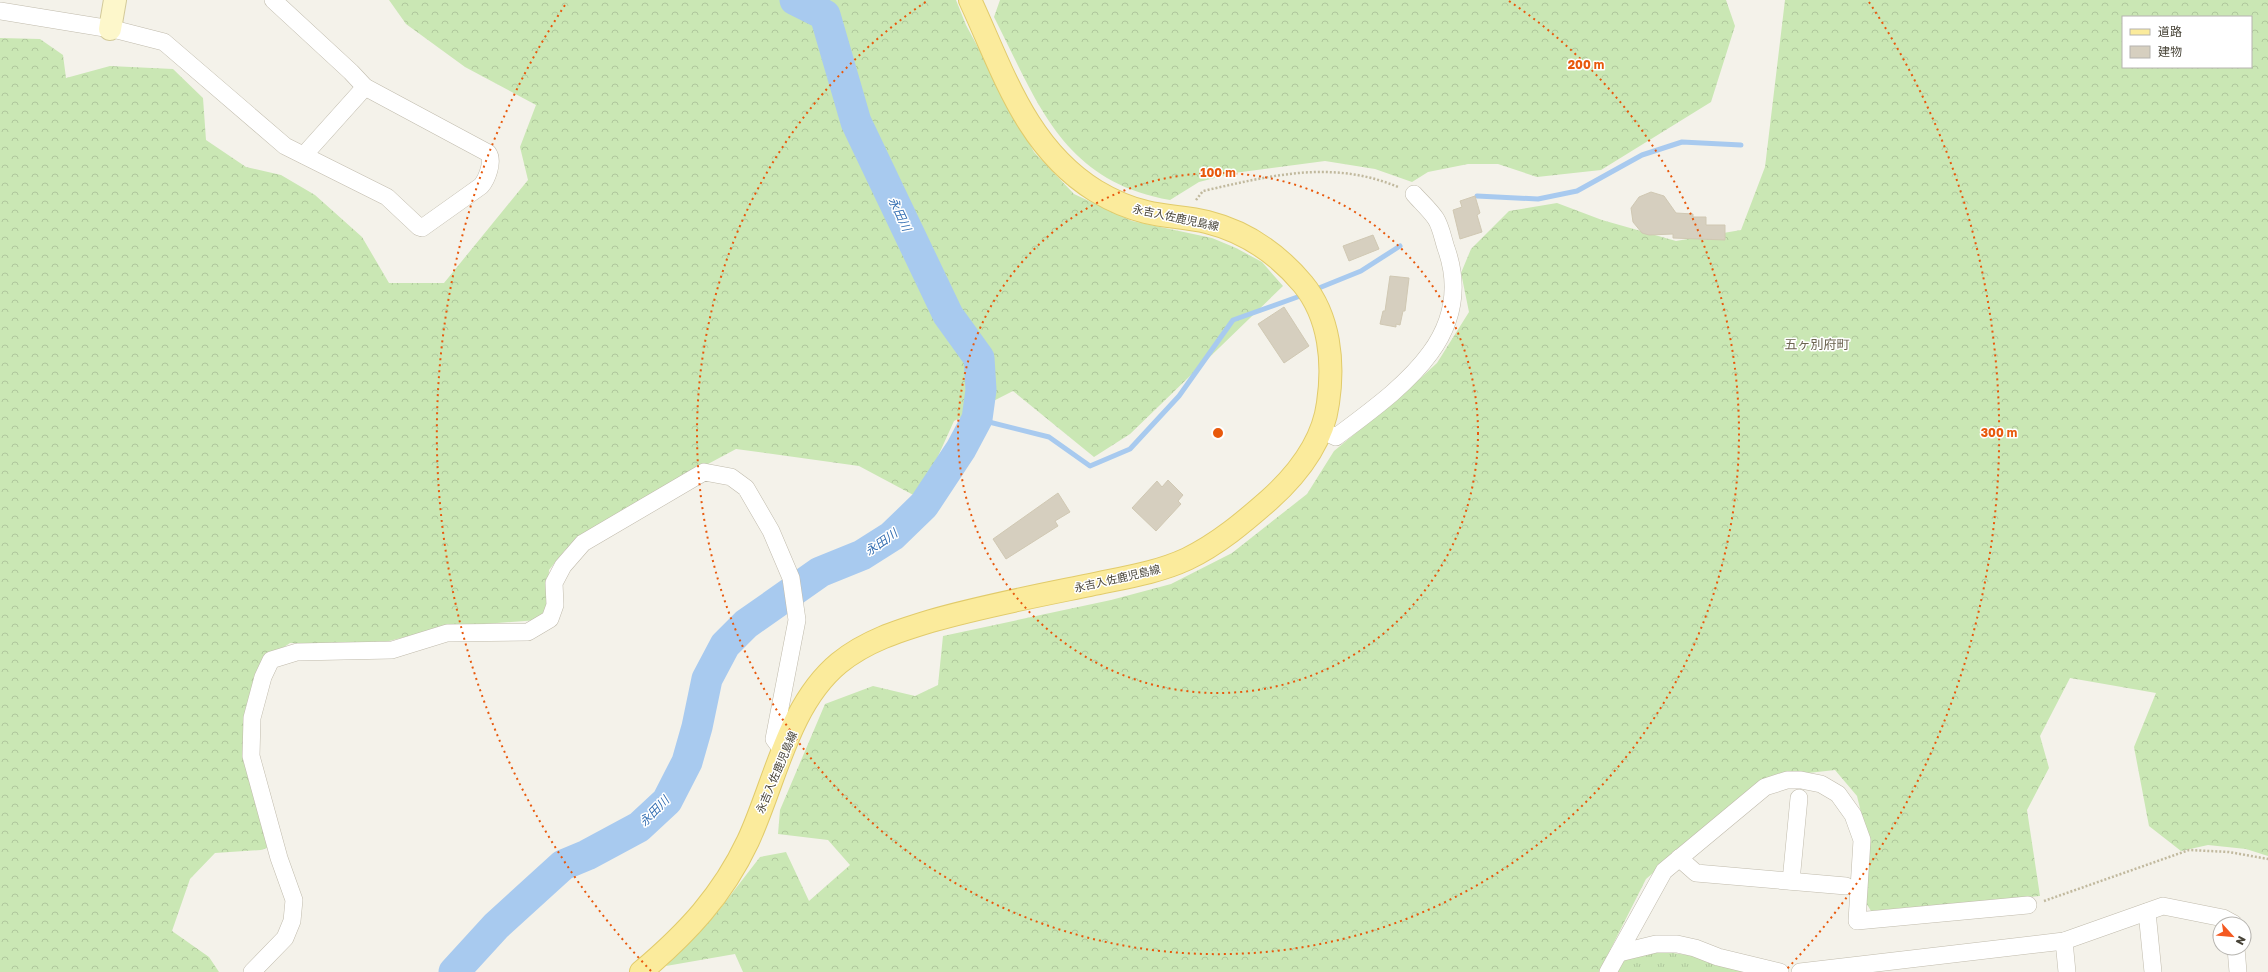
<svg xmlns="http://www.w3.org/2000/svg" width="2268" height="972" font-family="'Golos Text','Noto Sans JP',sans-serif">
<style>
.grass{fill:url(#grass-tufts)}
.forest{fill:url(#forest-crowns);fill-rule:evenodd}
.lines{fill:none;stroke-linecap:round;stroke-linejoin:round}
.stream{stroke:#a8caef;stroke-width:5}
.river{stroke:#a8caef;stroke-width:31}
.building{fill:#d6cfbf;stroke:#d0c8b3}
.street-casing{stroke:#c0bbac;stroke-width:18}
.secondary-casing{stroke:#d3ca9a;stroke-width:24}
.primary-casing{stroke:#e1cb6b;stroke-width:24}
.path{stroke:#c1b99e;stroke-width:2.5;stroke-dasharray:2 2;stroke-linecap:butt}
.street{stroke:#fff;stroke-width:17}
.secondary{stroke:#fdf7cb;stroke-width:22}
.primary{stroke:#fbeb9c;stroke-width:22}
.ring{fill:none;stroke:#e8590c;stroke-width:2;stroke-dasharray:2 4}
.labels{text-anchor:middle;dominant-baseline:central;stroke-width:3;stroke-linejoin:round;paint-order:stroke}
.street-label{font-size:11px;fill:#484438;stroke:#fff}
.water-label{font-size:12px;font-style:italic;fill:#336eb2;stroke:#fff}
.quarter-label{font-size:13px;fill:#6b634f;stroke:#fff}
.centre{fill:#e8590c;stroke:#fff;stroke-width:2}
.ring-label{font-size:12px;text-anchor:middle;font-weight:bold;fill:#e8590c;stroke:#fff;stroke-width:3;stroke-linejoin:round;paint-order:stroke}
</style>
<defs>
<pattern id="grass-tufts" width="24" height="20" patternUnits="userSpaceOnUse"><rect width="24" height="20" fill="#cae7b4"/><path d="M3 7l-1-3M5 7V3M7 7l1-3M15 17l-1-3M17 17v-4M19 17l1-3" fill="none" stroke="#afc79c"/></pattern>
<pattern id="forest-crowns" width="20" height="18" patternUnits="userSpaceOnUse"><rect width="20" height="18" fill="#cae7b4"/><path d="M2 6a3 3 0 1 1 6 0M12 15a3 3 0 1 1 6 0" fill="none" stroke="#afc79c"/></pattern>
</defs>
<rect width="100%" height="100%" fill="#f4f2ea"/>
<!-- grass -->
<polygon class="grass" points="1659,951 1694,956 1753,972 1614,972 1625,959"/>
<!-- forest -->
<g class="forest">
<polygon points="389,0 956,0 966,25 1034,152 1074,194 1132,221 1212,238 1236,248 1262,262 1283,286 1130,434 1094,457 1013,391 954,421 919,498 859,466 736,449 693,472 565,550 549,570 547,607 538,620 445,627 373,645 290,643 261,663 252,699 267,848 261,850 215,853 190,879 172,931 209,957 219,972 0,972 0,38 40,39 63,55 66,78 110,66 173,69 203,98 206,140 246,167 281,175 315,195 362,237 389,283 444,283 528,180 520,147 536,105 465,67 406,24"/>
<path d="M 1000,0 L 1726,0 L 1735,26 L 1711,102 L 1601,170 L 1537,177 L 1498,164 L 1468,164 L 1428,172 L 1412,182 L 1375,169 L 1325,161 L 1234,173 L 1199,182 L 1170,200 C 1062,181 1038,103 994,17 Z"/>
<path d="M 1785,0 L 2268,0 L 2268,856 L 2246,849 L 2208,845 L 2181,851 L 2149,826 L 2134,747 L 2156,693 L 2070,678 L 2040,736 L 2049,768 L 2027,810 L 2040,896 L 1871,911 L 1865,901 L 1866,833 L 1857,796 L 1835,770 L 1790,775 L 1748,791 L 1646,879 L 1599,972 L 743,972 L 735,954 L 666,966 L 719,910 L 760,857 L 786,852 L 809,901 L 850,865 L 828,840 L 778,834 L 780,810 L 825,704 L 873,686 L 915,696 L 938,685 L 943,636 L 1111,600 L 1171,584 L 1232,553 L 1307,494 L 1334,451 L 1402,395 L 1437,363 L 1469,312 L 1461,273 L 1471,249 L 1509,211 L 1557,203 L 1602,220 L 1676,241 L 1741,230 L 1765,167 ZM 2123,17 L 2251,17 L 2251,67 L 2123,67 Z"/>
</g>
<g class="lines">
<!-- stream -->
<g class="stream">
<polyline points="1477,196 1538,199 1577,191 1642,155 1682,142 1741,145"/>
<polyline points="1314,290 1361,271 1400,246"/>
<polyline points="977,419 1049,437 1090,466 1130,449 1179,396 1233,320 1303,295"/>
</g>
<!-- river -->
<polyline class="river" points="454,972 496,926 563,865 587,855 639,827 667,801 687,762 697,727 707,679 725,645 746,624 820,572 862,555 892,536 924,505 961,449 977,419 981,390 979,358 948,315 856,122 825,15 795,0"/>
</g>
<!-- building -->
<g class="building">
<polygon points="1651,192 1664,196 1676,213 1693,214 1693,217 1706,217 1706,225 1725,225 1725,240 1673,238 1673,234 1649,235 1642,233 1633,222 1631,208 1639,197"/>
<polygon points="1475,196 1480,213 1477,215 1482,232 1460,239 1453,210 1462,207 1460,201"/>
<polygon points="1373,235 1379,249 1349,261 1343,246"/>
<polygon points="1390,276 1409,278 1405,311 1403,311 1400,325 1396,324 1396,327 1380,324 1383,311 1385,311"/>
<polygon points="1284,307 1309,346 1284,363 1258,324"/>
<polygon points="1168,480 1183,495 1178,501 1181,504 1156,531 1132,508 1157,481 1162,487"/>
<polygon points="1058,493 1070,512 1055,521 1058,526 1006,559 993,539"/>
</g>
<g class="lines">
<defs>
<g id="street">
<path d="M 0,11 L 117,30 L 164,42 L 285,146 L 387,197 L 419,227 L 422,228 L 481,186 C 487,179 494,161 488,153 L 365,87 L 351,72 L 273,0"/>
<polyline points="304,155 365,87"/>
<path d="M 1321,430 L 1336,437 C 1398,390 1478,337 1446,248 C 1443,239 1441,227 1436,219 C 1430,210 1421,202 1414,194"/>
<polyline points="1679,858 1696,873 1846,886"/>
<polyline points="1791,881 1799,798"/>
<polyline points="2147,912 2153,972"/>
<polyline points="2064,941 2067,972"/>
<polyline points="2236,948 2238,972"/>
<polyline points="1619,953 1656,944 1677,944 1695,948 1718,957 1780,972"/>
<polyline points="252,972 285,938 292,921 294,900 279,858 251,756 252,718 263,677 271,660 297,652 392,650 447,633 528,632 550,619 555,605 554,583 563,566 583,543 704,472 731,477 746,488 771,531 791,578 797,620 774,739 782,750"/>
<polyline points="1608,972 1664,871 1765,787 1787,780 1801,780 1821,784 1838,794 1853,815 1862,840 1857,921 2028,905"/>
<polyline points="1800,972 2064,941 2163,906 2223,918 2234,924"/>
</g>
<polyline id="secondary" points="110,29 115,0"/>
<path id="primary" d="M 641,972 C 687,933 722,896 748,841 C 775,783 788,705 839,663 C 866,641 898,631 931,621 C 983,606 1036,596 1090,585 C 1122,578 1157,573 1187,559 C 1218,544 1244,522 1269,500 C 1298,474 1323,442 1328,403 C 1334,363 1330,317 1303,284 C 1277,253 1247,232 1207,222 C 1187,217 1166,217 1146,212 C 1129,208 1111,200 1096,191 C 1026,148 1003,71 970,0"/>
</defs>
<!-- street casing -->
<use href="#street" class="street-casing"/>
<!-- secondary casing -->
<use href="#secondary" class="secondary-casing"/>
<!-- primary casing -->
<use href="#primary" class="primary-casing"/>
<!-- path -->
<g class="path">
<path d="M 1196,200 L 1203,191 C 1270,176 1331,159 1398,187"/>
<polyline points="2044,901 2189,850 2229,852 2268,859"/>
</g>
<!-- street -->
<use href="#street" class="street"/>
<!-- secondary -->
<use href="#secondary" class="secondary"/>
<!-- primary -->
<use href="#primary" class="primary"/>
</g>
<!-- distance rings -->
<g class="ring">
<circle cx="1218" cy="433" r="260"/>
<path d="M1509 1A521 521 0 1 1 927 1"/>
<path d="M651 971A781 781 0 0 1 567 2M1869 2A781 781 0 0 1 1785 971"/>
</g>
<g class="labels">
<!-- street labels -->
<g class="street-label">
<text transform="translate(1176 217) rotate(12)">永吉入佐鹿児島線</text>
<text transform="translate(1117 578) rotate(-13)">永吉入佐鹿児島線</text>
<text transform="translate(776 772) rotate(-67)">永吉入佐鹿児島線</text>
</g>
<!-- water labels -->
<g class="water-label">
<text transform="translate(900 214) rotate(65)">永田川</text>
<text transform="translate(881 542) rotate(-35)">永田川</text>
<text transform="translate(654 811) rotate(-46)">永田川</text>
</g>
<!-- quarter labels -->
<g class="quarter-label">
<text x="1817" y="344">五ヶ別府町</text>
</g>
</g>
<circle cx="1218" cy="433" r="6" class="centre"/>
<g class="ring-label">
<text x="1586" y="69">200 m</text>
<text x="1218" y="177">100 m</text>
<text x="1999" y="437">300 m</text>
</g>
<!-- legend -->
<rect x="2122" y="16" width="130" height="52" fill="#ffffff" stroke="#b6b4af"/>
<rect x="2130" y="29" width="20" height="6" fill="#fbeb9c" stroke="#b6b4af"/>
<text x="2158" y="36" font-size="12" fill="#484438">道路</text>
<rect x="2130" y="46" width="20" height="12" fill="#d6cfbf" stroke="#b6b4af"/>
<text x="2158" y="56" font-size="12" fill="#484438">建物</text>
<!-- north arrow -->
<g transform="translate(2232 936) rotate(117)"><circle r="19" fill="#ffffff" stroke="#b6b4af"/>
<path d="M0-3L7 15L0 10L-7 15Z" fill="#f45921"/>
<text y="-6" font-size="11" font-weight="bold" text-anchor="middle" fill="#484438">N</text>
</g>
</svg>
